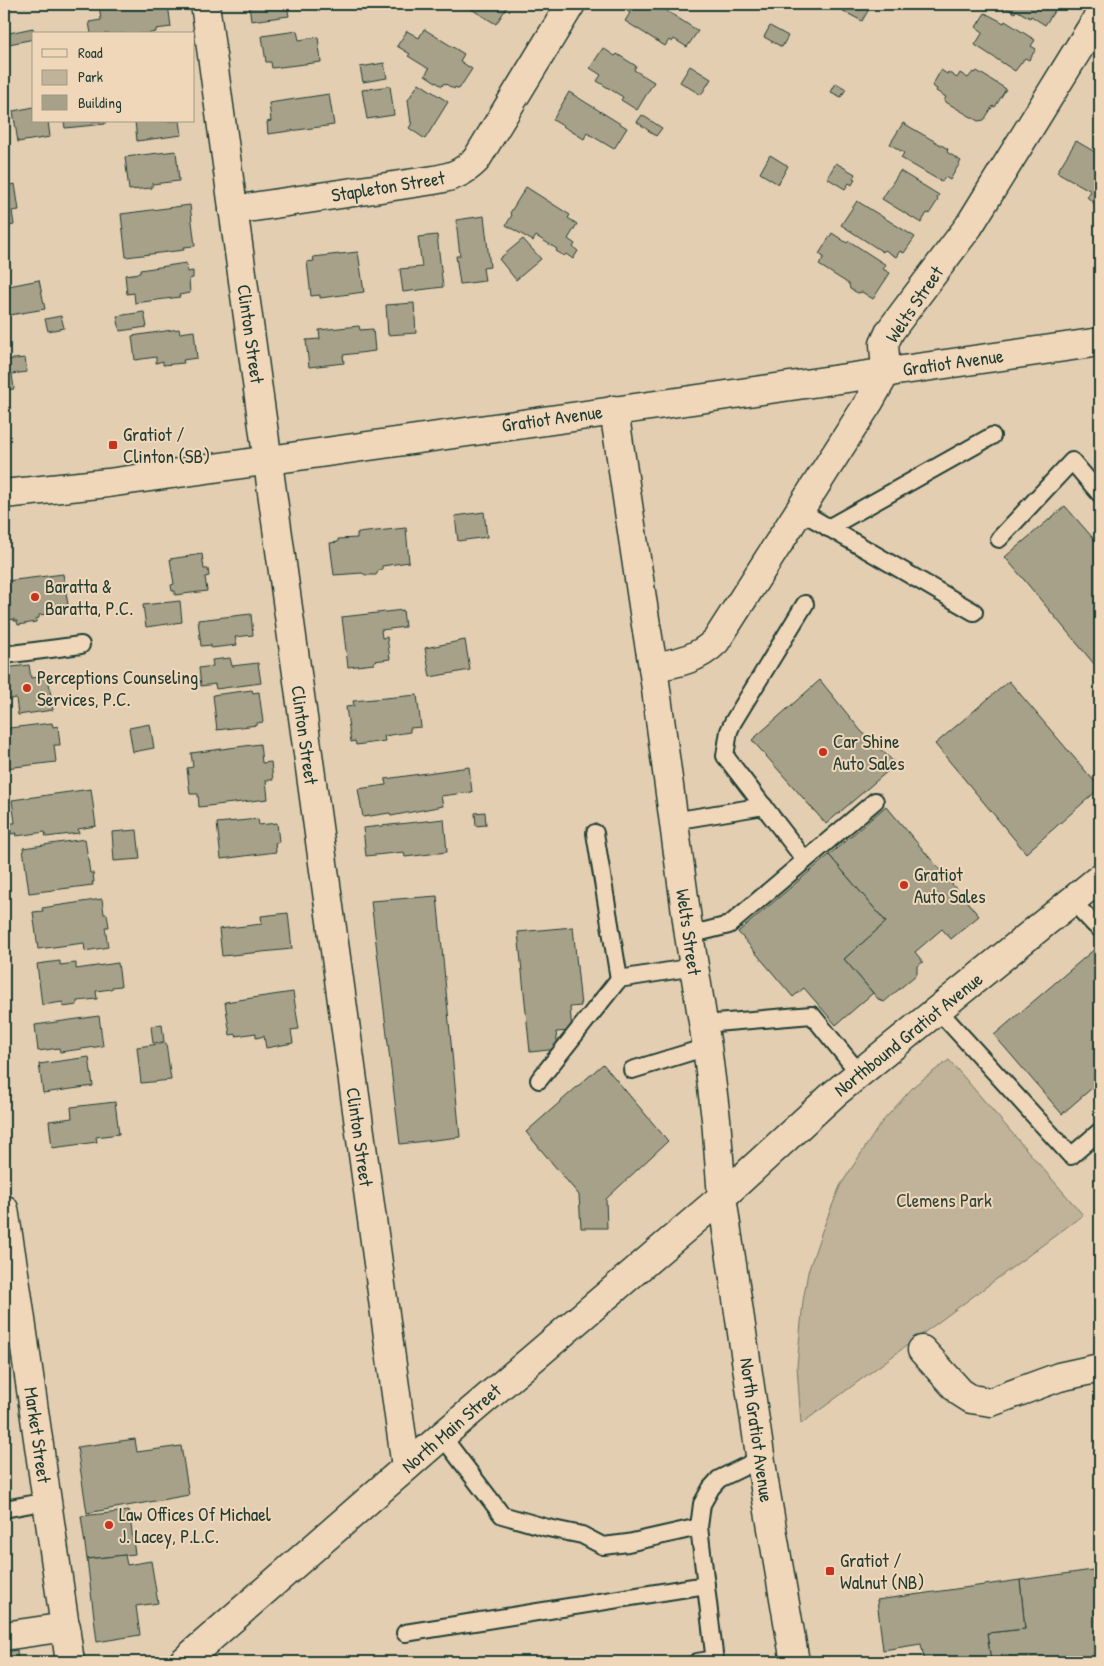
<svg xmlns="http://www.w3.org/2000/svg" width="1104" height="1666" font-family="'Patrick Hand',sans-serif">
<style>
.green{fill:#c0b399;stroke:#707866}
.building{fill:#a7a18a;stroke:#1f3d34}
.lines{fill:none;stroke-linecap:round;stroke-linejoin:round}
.lane-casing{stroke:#1f3d34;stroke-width:20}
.street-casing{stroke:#1f3d34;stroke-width:31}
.secondary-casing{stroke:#1f3d34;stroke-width:31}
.primary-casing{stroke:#1f3d34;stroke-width:31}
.lane{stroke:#f1d7b9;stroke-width:16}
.street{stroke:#f1d7b9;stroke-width:28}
.secondary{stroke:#f1d7b9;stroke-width:28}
.primary{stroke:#f1d7b9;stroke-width:28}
.poi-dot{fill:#c8321e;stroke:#f1d7b9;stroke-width:2}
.labels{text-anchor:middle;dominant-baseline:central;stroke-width:4;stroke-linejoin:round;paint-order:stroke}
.street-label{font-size:19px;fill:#1f3d34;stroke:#f1d7b9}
.poi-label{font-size:19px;fill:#1f3d34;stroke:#f1d7b9;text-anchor:start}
.park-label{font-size:19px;fill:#2f493e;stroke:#f1d7b9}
</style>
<rect width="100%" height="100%" fill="#e4ceb1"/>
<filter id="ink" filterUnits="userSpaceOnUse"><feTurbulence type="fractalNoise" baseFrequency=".02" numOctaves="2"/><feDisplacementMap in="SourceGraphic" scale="10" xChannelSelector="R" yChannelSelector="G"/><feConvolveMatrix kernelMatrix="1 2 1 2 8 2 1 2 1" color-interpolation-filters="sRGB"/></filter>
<g filter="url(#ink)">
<!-- green -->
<polygon class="green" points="949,1060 1083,1215 801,1424 797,1366 803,1301 808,1272 822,1231 840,1186 881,1123 915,1085"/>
<!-- building -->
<g class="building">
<polygon points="99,4 168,4 171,27 156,29 156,32 146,34 91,34 89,22 101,20"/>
<polygon points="249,4 296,4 287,5 289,16 251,21"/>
<polygon points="359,4 377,4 377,8 360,11"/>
<polygon points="467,4 509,4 496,24 466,6"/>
<polygon points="632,4 667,4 670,6 667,11 698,31 687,47 674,39 672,42 669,40 665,46 625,21 630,13 627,11"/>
<polygon points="848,4 872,4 862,21 843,11"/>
<polygon points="999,4 1059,4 1045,25 1031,16 1030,18 1016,10 1015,13"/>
<polygon points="985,13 1004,23 1005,21 1035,40 1031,46 1036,49 1029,60 1025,58 1015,71 975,45 983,32 976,27"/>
<polygon points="770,26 788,36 782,47 764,37"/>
<polygon points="33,28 34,39 4,45 4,34"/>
<polygon points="424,29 464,54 460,61 472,69 459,89 455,87 454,89 444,83 442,86 425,75 429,69 408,56 410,54 397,46 407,31 419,38"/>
<polygon points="297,31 299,40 318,37 321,62 272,68 271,62 266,62 262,36"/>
<polygon points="603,48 615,56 617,54 636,66 634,70 654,82 637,110 621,100 623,97 597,81 601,75 590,68"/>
<polygon points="384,63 387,78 363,82 360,67"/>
<polygon points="690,66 711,79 701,95 680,82"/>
<polygon points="941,70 947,74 948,72 957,78 960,73 968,78 973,72 975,73 977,71 1006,89 995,107 993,106 984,120 978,121 944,101 946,97 936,91 937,89 932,86"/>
<polygon points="419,83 448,102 425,139 409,128 412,123 411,123 408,100"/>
<polygon points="836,83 846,89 841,97 831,92"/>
<polygon points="390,86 394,115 367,119 362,90"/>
<polygon points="569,92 627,128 614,149 587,133 584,139 553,120"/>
<polygon points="329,94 334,125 268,134 267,122 271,121 269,103"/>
<polygon points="34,107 34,121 48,121 50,137 18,142 13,111"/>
<polygon points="642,115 662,128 656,136 637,122"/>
<polygon points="64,121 105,121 105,124 65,128"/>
<polygon points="135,121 180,121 182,135 137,141"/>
<polygon points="903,123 948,149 947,152 961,161 950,180 945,177 942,182 901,158 904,153 890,144"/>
<polygon points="1076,141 1100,155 1100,209 1087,197 1091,191 1057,172"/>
<polygon points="176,151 179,181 152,184 152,188 129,190 125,157"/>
<polygon points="770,155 788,166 778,184 760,173"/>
<polygon points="836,163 855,174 853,178 855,179 852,185 849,183 845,189 827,178"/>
<polygon points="900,171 939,195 937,198 938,200 929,214 927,213 921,223 882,199"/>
<polygon points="15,184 19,210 12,211 14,225 4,227 4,186"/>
<polygon points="526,187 570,215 568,218 577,224 568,239 575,244 573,247 578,251 573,259 566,254 564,256 556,251 557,249 536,236 533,241 506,225 512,215 510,213"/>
<polygon points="857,201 915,237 904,253 900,251 896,257 885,250 883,252 841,225"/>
<polygon points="190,205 195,246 183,247 184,250 126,257 121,214"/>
<polygon points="484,216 490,267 483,268 485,281 460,284 456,256 460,256 456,220"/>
<polygon points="832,233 847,243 849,241 886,265 883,269 890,273 873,299 862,292 858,293 850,289 849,284 819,265 824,257 819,254"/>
<polygon points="437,235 443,287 403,292 400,269 422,267 418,237"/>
<polygon points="523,239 541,259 516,280 499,259"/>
<polygon points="358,252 364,292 320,298 320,295 311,296 307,262 314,261 313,257"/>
<polygon points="186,263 187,272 193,271 193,278 189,279 190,293 179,295 180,297 135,303 134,293 127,294 125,275 140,273 140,270"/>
<polygon points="39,280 45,309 4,316 4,287"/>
<polygon points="414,303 416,333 388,335 386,305"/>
<polygon points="144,312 147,327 120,331 117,316"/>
<polygon points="61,316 64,328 48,331 45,319"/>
<polygon points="359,326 360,330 373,329 375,351 343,355 344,363 309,367 306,340 320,339 319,330"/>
<polygon points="179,329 180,333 194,331 197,358 183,360 184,363 163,365 163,361 156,363 156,357 135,360 132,336"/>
<polygon points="25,358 27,372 12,374 14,389 4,390 4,360"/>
<polygon points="1065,506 1100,546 1100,671 1005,557"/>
<polygon points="484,512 487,537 458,541 455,516"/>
<polygon points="406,528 409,562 382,566 382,570 379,570 376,575 366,575 362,573 334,575 330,543 338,542 338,539 357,538 357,533"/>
<polygon points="202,554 204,569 208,569 209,576 205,577 207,591 175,595 175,591 172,591 171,585 174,584 170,559"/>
<polygon points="63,574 68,605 54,607 54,613 39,615 39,618 36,619 36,622 18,625 17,621 14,621 14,619 4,621 4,589 8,589 7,581"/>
<polygon points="180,601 182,622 146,627 143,605"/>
<polygon points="403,610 405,627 381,630 382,638 387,637 390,659 374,661 374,664 348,667 342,617"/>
<polygon points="251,614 253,635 235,637 237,645 211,648 211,645 201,646 198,620"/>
<polygon points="465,640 470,670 430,677 425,648"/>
<polygon points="230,658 232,666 258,663 261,683 216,689 215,684 201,686 199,668 213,666 212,660"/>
<polygon points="29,665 31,678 48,676 53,710 18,715 16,698 4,700 4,668"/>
<polygon points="820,680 861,731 896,764 826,824 752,740"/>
<polygon points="1009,681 1100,788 1026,853 935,744"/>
<polygon points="252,690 253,693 259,692 263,722 257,723 257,725 217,730 213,695"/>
<polygon points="417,695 421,727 410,728 410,732 384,736 385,741 356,745 355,741 351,742 346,707 354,706 353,701"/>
<polygon points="52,723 53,727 58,726 60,745 54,745 56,762 6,768 4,732 9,731 9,728"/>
<polygon points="150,724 154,748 133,752 129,728"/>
<polygon points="260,744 262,763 271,762 273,780 266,780 268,799 199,807 198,794 190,794 187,768 193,767 191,753"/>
<polygon points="469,767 472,792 441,796 443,806 391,816 390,813 363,817 358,789 386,785 385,779"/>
<polygon points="91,789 96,826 78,829 79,833 46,837 45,832 16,836 17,833 11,834 10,823 15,823 12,800"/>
<polygon points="886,806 979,916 951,939 942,929 915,952 923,962 917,966 917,974 884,1002 879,1000 844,959 886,922 829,855"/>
<polygon points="485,812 486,825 476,826 475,813"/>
<polygon points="258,819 259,825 277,823 279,842 275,843 276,852 221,859 217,823"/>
<polygon points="444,819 447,852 405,857 404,852 366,856 363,828"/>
<polygon points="137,830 140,859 114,861 112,832"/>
<polygon points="85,839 90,873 93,873 94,882 92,882 93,885 29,893 23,848"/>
<polygon points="829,855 886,922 844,959 873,993 836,1025 804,988 793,997 738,932"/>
<polygon points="437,896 460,1137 400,1144 371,901"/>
<polygon points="102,899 104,914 107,914 109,927 105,927 108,947 85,951 84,943 38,949 33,912 43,911 42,908"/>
<polygon points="288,913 292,949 222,956 219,929 262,924 261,916"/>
<polygon points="573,927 581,1006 570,1007 572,1031 556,1032 558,1049 530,1052 518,932"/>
<polygon points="1097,947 1100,951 1100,1081 1062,1114 994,1035"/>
<polygon points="60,961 60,965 76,963 76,969 118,963 121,986 112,987 112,989 96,991 97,999 77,1001 77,1005 63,1007 63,1002 42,1005 37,964"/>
<polygon points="293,992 299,1029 291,1030 293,1043 266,1048 264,1036 256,1038 256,1033 236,1036 236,1034 230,1035 225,1002"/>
<polygon points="99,1016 103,1046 60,1052 59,1048 38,1051 35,1025"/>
<polygon points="162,1024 164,1042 153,1043 151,1026"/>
<polygon points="166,1043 171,1080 141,1083 137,1047"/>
<polygon points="89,1057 93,1086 43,1093 39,1064"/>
<polygon points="603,1064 668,1141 606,1199 607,1228 581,1228 579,1195 526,1132"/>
<polygon points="115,1102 119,1134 96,1137 97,1142 52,1148 49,1121 72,1118 71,1107"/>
<polygon points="135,1439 137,1452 181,1446 189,1495 87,1513 77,1447"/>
<polygon points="129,1511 135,1554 87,1559 81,1516"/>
<polygon points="125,1555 127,1565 151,1561 158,1603 136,1606 140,1635 97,1642 87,1559"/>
<polygon points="1100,1569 1100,1662 991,1662 987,1633 1025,1629 1020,1580"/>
<polygon points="1020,1580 1025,1629 987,1633 991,1662 925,1662 921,1644 883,1650 877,1600"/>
<polygon points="17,1650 18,1662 4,1662 4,1652"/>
</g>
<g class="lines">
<defs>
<g id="lane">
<polyline points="800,511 974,612"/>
<polyline points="828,528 992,436"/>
<polyline points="999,539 1072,461 1100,494"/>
<polyline points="805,604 733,722 729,731 725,756 805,860"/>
<polyline points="4,655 81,645"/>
<polyline points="673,821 764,806"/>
<polyline points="595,833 619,979 694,967"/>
<polyline points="1072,901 1095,925 1100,929"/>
<polyline points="689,935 729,925 875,801"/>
<polyline points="938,1010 1071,1156 1100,1131"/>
<polyline points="703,1024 812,1015 859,1073"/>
<polyline points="632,1070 707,1047"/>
<polyline points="539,1080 619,979"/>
<polyline points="442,1436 502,1515 548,1528 582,1535 603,1546 628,1543 699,1527"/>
<polyline points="4,1509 48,1501"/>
<polyline points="405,1633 706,1585"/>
<polyline points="697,1662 715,1659"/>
<polyline points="715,1662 699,1527 702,1504 711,1488 719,1479 760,1459"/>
</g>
<g id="street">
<polyline points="205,4 406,1467"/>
<path d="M 233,210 L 434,180 C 452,177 463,173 476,160 L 571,4"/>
<polyline points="614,410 645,619 653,667 689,935 707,1047 716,1119 722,1197"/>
<path d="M 653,667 C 678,663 698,659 716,641 L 869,402 L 886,372 L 884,344 L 890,331 L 969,226 L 1100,14"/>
<polyline points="4,1209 17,1292 70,1662"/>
<polyline points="922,1350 960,1392 971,1399 991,1402 1059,1377 1100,1368"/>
<polyline points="4,1636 66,1627"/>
</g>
<polyline id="secondary" points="183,1662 442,1436 722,1197"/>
<g id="primary">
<polyline points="4,494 108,483 1100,342"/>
<polyline points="795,1662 764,1482 722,1197 834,1094 1100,878"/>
</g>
</defs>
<!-- lane casing -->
<use href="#lane" class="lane-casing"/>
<!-- street casing -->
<use href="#street" class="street-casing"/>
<!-- secondary casing -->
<use href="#secondary" class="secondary-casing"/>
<!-- primary casing -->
<use href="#primary" class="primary-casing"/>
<!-- lane -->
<use href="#lane" class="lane"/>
<!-- street -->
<use href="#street" class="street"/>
<!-- secondary -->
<use href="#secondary" class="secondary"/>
<!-- primary -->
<use href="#primary" class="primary"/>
</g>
</g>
<!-- markers -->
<g class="poi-dot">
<rect x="108" y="440" width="10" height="10" rx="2.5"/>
<circle cx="35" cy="597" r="5"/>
<circle cx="27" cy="688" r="5"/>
<circle cx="823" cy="752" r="5"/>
<circle cx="904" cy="885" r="5"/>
<circle cx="109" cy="1525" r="5"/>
<rect x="825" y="1566" width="10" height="10" rx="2.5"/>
</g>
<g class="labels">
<!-- street labels -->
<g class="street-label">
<text transform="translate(388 186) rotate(-9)">Stapleton Street</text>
<text transform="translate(914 304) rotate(-56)">Welts Street</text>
<text transform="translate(251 334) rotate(82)">Clinton Street</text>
<text transform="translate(953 362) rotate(-8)">Gratiot Avenue</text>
<text transform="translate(552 418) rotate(-8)">Gratiot Avenue</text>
<text transform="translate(305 735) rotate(82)">Clinton Street</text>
<text transform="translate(689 932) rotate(82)">Welts Street</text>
<text transform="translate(908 1034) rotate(-39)">Northbound Gratiot Avenue</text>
<text transform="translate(360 1137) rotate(82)">Clinton Street</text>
<text transform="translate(451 1428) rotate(-41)">North Main Street</text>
<text transform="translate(757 1430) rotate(82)">North Gratiot Avenue</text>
<text transform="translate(38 1435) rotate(82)">Market Street</text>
</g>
<!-- poi labels -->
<g class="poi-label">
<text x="123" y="434">Gratiot /<tspan x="123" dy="22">Clinton (SB)</tspan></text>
<text x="45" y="586">Baratta &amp;<tspan x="45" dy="22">Baratta, P.C.</tspan></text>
<text x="37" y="677">Perceptions Counseling<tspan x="37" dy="22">Services, P.C.</tspan></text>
<text x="833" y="741">Car Shine<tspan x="833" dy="22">Auto Sales</tspan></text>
<text x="914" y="874">Gratiot<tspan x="914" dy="22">Auto Sales</tspan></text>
<text x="119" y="1514">Law Offices Of Michael<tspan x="119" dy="22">J. Lacey, P.L.C.</tspan></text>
<text x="840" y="1560">Gratiot /<tspan x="840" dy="22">Walnut (NB)</tspan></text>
</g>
<!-- park labels -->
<g class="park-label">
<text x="944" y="1200">Clemens Park</text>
</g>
</g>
<!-- margin -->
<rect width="1104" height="1666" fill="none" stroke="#f1d7b9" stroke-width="20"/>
<rect x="10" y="10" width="1084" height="1646" fill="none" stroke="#1f3d34" stroke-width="2" filter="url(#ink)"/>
<!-- legend -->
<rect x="32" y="32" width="162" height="90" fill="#f1d7b9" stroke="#9d9984"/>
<rect x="42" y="49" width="25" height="8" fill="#f1d7b9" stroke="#9d9984"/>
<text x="78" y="58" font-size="15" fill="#1f3d34">Road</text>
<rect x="42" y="70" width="25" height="15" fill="#c0b399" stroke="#9d9984"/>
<text x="78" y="82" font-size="15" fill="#1f3d34">Park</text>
<rect x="42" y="95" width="25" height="15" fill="#a7a18a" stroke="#9d9984"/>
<text x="78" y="108" font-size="15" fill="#1f3d34">Building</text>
</svg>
